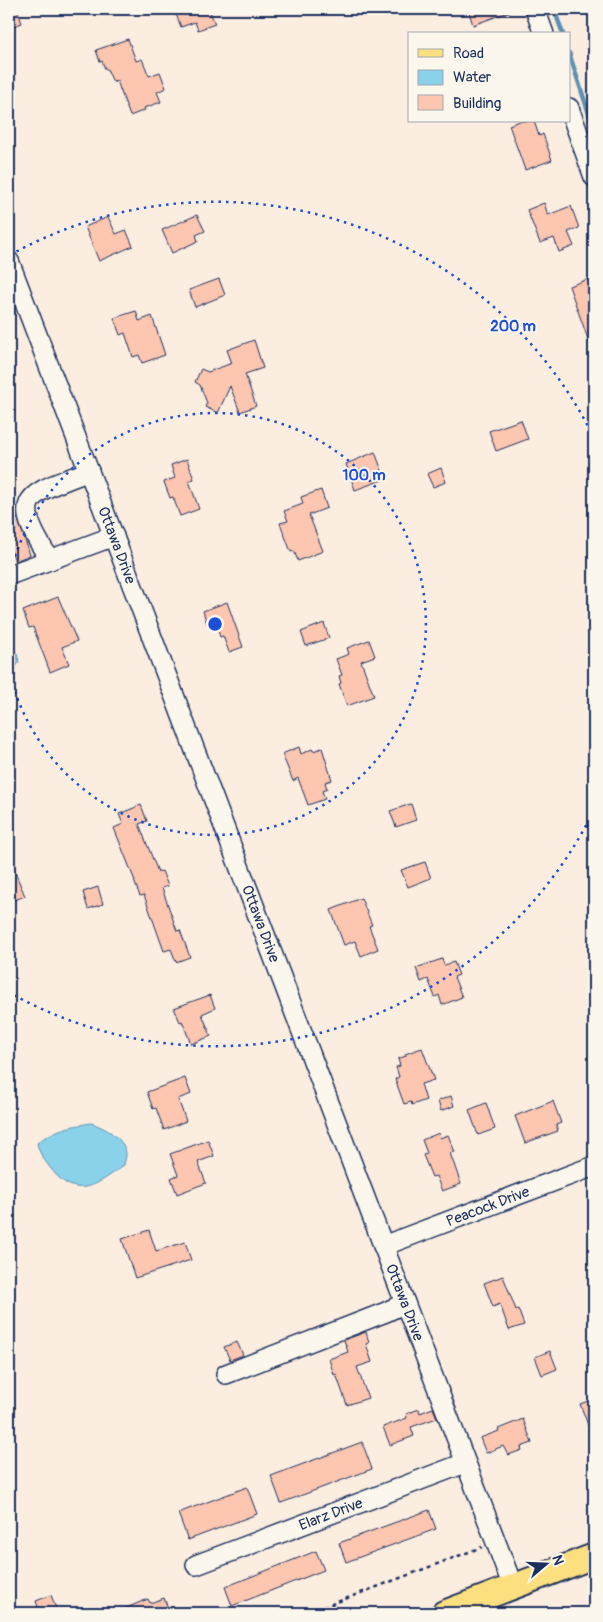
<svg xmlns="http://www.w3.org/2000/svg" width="603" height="1622" font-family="Pangolin,sans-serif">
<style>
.water{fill:#89d2ea;stroke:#5d91b2}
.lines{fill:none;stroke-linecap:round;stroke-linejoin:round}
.stream{stroke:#5d91b2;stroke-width:4.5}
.building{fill:#fdc6b0;stroke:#1b2f5e}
.minor-casing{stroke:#1b2f5e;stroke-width:22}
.major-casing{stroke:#1b2f5e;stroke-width:28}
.path{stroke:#1b2f5e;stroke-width:2.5;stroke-dasharray:4 4;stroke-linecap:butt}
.minor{stroke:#fbf7ec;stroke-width:19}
.major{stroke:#fce080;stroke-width:24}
.ring{fill:none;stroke:#1d4ed8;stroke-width:2.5;stroke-dasharray:2.5 5}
.labels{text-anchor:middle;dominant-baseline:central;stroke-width:4;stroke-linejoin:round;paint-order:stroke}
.street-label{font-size:15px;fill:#1b2f5e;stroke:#fbf7ec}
.centre{fill:#1d4ed8;stroke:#fbf7ec;stroke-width:2.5}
.ring-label{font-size:15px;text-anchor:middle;font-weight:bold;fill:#1d4ed8;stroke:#fbf7ec;stroke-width:4;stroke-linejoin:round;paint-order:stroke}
</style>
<rect width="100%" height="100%" fill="#fbede0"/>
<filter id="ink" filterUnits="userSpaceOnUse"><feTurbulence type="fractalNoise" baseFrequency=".02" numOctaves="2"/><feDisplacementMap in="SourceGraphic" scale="10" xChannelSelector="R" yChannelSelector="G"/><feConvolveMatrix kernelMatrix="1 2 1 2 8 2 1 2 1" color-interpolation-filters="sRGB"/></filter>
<g filter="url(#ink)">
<!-- water -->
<g class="water">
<polygon points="9,646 10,649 17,653 19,662 16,667 9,667"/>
<path d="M 91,1123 C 104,1127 124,1138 126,1153 C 127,1156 124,1162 124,1165 C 98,1185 76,1201 52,1170 C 45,1161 39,1154 37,1143 C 57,1128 68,1127 91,1123 Z"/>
</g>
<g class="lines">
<!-- stream -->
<g class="stream">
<polyline points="554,9 563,34"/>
<polyline points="569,53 594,129"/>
</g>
</g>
<!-- building -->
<g class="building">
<polygon points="9,9 17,9 22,23 9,28"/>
<polygon points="174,9 209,9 215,24 198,30 195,22 181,27"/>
<polygon points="468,9 513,9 514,10 473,25"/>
<polygon points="128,39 136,61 142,59 149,76 160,72 166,88 157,92 161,102 144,108 145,110 130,116 117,81 113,82 107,69 105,69 102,61 100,62 96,50"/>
<polygon points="520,121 534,121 539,136 543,134 552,160 525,170 509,125"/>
<polygon points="544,203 548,215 571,206 579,228 568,232 574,246 559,252 554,238 540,243 527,210"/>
<polygon points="197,215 205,231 196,235 198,241 172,253 162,230"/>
<polygon points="108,217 116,234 126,230 133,246 99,261 85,227"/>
<polygon points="594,277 594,352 593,353 569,286"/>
<polygon points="219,279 225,295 195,307 189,290"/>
<polygon points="136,311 139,321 152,316 165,355 142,363 139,355 133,357 125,333 120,335 114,318"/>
<polygon points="254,340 263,368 245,374 256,406 240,412 230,386 218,413 205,407 207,403 200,385 195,382 201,369 208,372 232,363 227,350"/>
<polygon points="521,420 528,439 496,451 489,431"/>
<polygon points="375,452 385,479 355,490 346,464"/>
<polygon points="187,459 194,479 189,481 199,509 180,516 173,497 170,498 164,482 175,478 171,465"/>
<polygon points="441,468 446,482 433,487 427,474"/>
<polygon points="321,490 327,508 309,515 323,551 298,561 294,551 291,552 280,523 288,521 284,511 303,504 301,497"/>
<polygon points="9,514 18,519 30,555 15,561 9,545"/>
<polygon points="58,597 77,641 62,647 69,664 50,672 33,627 29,628 23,611"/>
<polygon points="227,602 243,647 229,652 223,636 220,637 217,627 214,628 211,622 207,624 203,611"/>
<polygon points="324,623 329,638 306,646 301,632"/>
<polygon points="369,640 375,656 361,661 374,696 347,706 339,684 341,683 339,676 342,675 336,659 349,654 347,648"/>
<polygon points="299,747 301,754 312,749 313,751 322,748 332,780 325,782 327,789 322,791 325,799 308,805 298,778 293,781 282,754"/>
<polygon points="411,804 416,820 396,827 390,811"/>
<polygon points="141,805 147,821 139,824 158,872 162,871 168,886 162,888 177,931 180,930 190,957 176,962 171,949 164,951 144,895 140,896 134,881 135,881 114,828 123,824 119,814"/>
<polygon points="9,858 25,896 9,902"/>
<polygon points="425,862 431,878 408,887 401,870"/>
<polygon points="98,887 103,904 88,909 83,892"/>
<polygon points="361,898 372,925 369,926 378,949 361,956 355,941 344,945 331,910"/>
<polygon points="442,959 444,965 454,962 459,975 454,977 462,997 442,1005 439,995 435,997 428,979 421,982 416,968"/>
<polygon points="210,995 215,1008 202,1014 211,1036 191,1044 182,1021 180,1022 174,1008"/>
<polygon points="422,1048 434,1080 421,1084 426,1100 412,1105 411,1102 404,1104 395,1079 399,1077 396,1067 400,1066 398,1059 406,1056 405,1054"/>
<polygon points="185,1078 191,1094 178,1099 186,1121 164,1130 156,1108 153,1109 147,1092"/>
<polygon points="451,1096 454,1106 441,1111 438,1101"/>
<polygon points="553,1101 561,1123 556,1125 558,1131 525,1143 515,1116"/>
<polygon points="486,1103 495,1129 478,1135 469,1110"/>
<polygon points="439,1133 440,1138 448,1135 455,1152 450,1153 461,1184 442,1191 436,1176 432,1177 423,1155 427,1153 422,1140"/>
<polygon points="208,1140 214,1156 198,1162 206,1183 177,1194 171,1178 178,1175 170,1154"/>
<polygon points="149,1230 156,1251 185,1242 191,1260 135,1278 122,1239"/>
<polygon points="503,1276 516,1310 518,1309 524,1325 509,1330 500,1304 493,1307 484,1283"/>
<polygon points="366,1332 369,1343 366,1344 372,1362 357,1367 368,1398 347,1405 336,1374 334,1375 329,1359 348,1352 344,1340"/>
<polygon points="237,1342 243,1355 230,1360 224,1347"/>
<polygon points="550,1351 557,1369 542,1375 535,1357"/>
<polygon points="594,1399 594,1438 593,1438 580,1404"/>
<polygon points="433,1408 437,1418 411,1427 414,1436 390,1445 383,1427 407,1418 406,1414 419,1409 420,1413"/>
<polygon points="523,1419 532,1443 521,1447 522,1450 508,1455 503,1446 486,1453 480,1438 499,1431 498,1429"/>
<polygon points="362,1442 372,1469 281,1503 271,1476"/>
<polygon points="247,1487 257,1514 188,1540 178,1513"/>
<polygon points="429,1510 436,1529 346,1562 339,1543"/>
<polygon points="316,1551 324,1570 232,1606 225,1587"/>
<polygon points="51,1595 57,1611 50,1613 40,1613 36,1601"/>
<polygon points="164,1598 170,1613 114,1613 148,1599 150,1603"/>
</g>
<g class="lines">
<defs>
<g id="minor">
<polyline points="535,9 544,34"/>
<polyline points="569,108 594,177"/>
<path id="s1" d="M 9,261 L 513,1587"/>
<path d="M 50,560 C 7,494 29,495 89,471"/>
<polyline points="9,575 114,536"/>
<path id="s2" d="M 383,1246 L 594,1166"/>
<polyline points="226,1374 386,1312 405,1303"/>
<path id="s3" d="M 196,1565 L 465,1463"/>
</g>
<polyline id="major" points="444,1613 594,1556"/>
</defs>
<!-- minor casing -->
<use href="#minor" class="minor-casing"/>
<!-- major casing -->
<use href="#major" class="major-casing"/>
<!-- path -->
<polyline class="path" points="308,1613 482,1547"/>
<!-- minor -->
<use href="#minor" class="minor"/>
<!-- major -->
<use href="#major" class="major"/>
</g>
</g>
<!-- distance rings -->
<g class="ring">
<path d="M9 578A211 211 0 1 1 9 670"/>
<path d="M593 812A422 422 0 0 1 10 993M10 255A422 422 0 0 1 593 436"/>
</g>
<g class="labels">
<!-- street labels -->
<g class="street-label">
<text stroke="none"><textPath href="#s1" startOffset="304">Ottawa Drive</textPath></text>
<text stroke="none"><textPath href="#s1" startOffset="709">Ottawa Drive</textPath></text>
<text stroke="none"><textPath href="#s2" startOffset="112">Peacock Drive</textPath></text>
<text stroke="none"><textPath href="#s1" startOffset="1114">Ottawa Drive</textPath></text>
<text stroke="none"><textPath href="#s3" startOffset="144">Elarz Drive</textPath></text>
</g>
</g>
<circle cx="215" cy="624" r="8" class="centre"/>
<g class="ring-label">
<text x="513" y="331">200 m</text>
<text x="364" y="480">100 m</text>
</g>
<!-- margin -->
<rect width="603" height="1622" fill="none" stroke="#fbf7ec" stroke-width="30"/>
<rect x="15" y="15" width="573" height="1592" fill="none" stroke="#1b2f5e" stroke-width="2" filter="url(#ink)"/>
<!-- legend -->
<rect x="408" y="32" width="162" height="90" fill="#fbf7ec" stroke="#a1a7b3"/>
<rect x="418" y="49" width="25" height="8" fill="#fce080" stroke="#a1a7b3"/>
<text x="453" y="58" font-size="15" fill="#1b2f5e">Road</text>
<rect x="418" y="70" width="25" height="15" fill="#89d2ea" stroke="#a1a7b3"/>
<text x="453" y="82" font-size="15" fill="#1b2f5e">Water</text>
<rect x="418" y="95" width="25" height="15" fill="#fdc6b0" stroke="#a1a7b3"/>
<text x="453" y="108" font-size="15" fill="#1b2f5e">Building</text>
<!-- north arrow -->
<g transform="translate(546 1564) rotate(71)" stroke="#fbf7ec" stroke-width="4" paint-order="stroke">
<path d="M0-4L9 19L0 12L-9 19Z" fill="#1b2f5e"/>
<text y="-8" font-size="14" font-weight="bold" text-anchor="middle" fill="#1b2f5e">N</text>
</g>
</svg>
